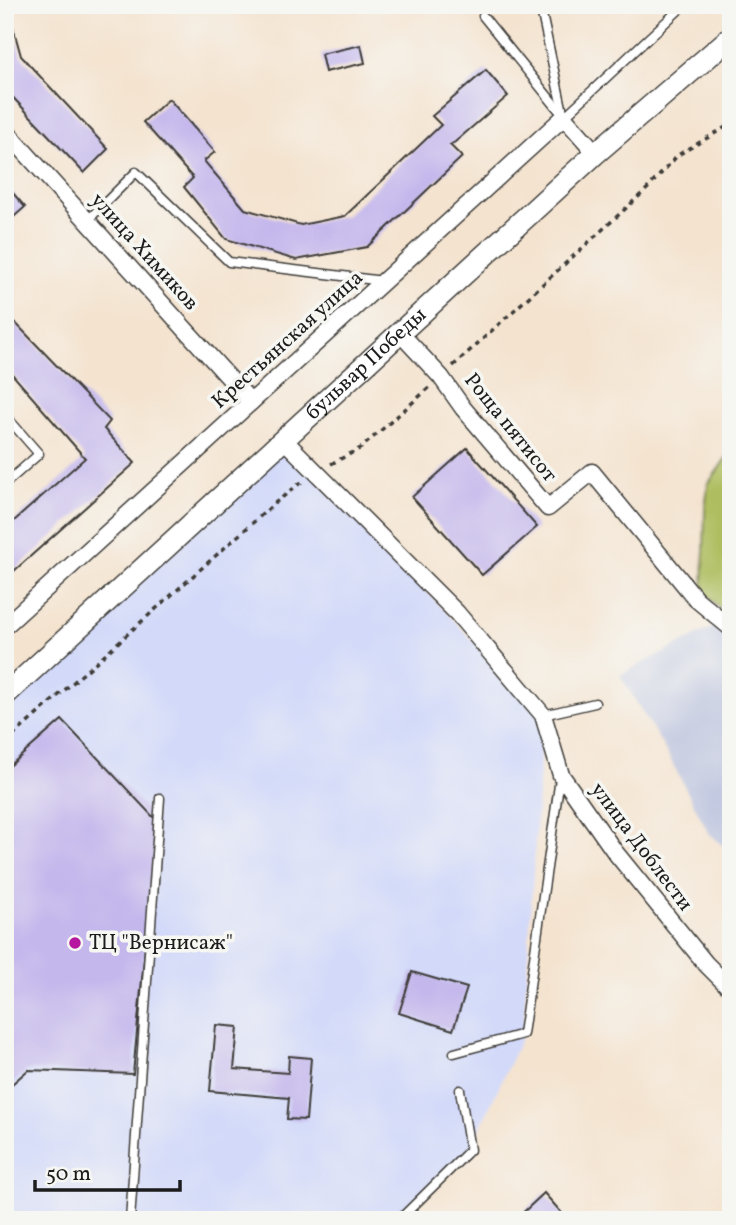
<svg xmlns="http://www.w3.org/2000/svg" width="736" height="1225" font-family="Vollkorn,serif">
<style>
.built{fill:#d2d9f9}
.industrial{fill:#bcc3de}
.green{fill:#aebd5f;stroke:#656c3e;stroke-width:2}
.building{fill:#c4b7ec}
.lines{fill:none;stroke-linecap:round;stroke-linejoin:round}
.service-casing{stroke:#3c3a37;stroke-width:11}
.minor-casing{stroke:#3c3a37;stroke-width:19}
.tertiary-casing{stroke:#3c3a37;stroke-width:24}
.path{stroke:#3c3a37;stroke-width:3.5;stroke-dasharray:5 5;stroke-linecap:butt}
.service{stroke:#fff;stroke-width:8}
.minor{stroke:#fff;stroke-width:16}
.tertiary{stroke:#fff;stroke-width:21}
.poi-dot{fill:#b5179e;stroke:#f6f6f2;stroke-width:2.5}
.labels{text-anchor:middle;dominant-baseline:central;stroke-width:7;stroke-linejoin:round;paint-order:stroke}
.street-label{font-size:21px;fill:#1c1c1c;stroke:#f6f6f2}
.poi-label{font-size:21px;fill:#1c1c1c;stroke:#f6f6f2;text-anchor:start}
</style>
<rect width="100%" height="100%" fill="#f6f6f2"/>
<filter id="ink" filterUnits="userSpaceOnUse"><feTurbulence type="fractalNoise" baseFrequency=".0143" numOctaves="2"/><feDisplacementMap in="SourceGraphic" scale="14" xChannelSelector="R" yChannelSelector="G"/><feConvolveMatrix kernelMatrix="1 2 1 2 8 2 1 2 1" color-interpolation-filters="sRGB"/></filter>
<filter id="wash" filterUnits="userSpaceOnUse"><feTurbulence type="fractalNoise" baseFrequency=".00686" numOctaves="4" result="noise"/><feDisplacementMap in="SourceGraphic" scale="28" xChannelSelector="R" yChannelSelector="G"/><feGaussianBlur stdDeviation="1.57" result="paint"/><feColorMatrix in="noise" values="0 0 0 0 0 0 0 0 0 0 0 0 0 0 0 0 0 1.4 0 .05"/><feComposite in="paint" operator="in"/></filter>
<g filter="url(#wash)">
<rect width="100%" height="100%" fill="#f4e3cf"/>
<!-- built -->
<polygon class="built" points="284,440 543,715 523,1034 470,1150 391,1220 5,1220 5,697"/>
<!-- industrial -->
<polygon class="industrial" points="719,624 731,634 731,853 709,833 666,751 620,675"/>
<!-- green -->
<polygon class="green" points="731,451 731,619 703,592 705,510 708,484"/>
<g id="blocks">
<!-- building -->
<g class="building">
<polygon points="5,5 7,5 21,56 108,149 84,173 5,89"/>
<polygon points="361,45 365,63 325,72 321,54"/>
<polygon points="486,70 508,96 455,142 450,145 462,157 367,247 296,260 226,239 184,187 193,178 143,122 169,99 215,152 204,161 245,209 301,225 345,216 441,125 432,116"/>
<polygon points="5,184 25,207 7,223 5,221"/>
<polygon points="5,312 110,421 104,429 135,463 5,579 5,529 85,458 5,366"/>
<polygon points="467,448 537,527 482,575 412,497"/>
<polygon points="62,720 157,821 133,1074 28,1070 5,1090 5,770"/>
<polygon points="412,972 467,988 453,1030 399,1013"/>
<polygon points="216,1025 238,1027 234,1069 288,1073 289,1056 311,1058 306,1120 287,1119 289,1098 210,1091"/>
<polygon points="544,1193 568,1220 515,1220"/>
</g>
</g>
</g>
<g filter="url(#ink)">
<use href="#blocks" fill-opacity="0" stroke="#3c3a37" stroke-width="2"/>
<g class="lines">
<defs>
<g id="service">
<polyline points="540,5 564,117 684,5"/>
<polyline points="483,16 562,114"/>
<polyline points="5,152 18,145"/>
<polyline points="87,221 136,172 229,262 383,281"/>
<polyline points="5,415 39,454 5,484"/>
<polyline points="543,715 595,703"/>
<polyline points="454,1053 523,1034 560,778"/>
<polyline points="130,1220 160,798"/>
<polyline points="399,1220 470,1150 460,1090"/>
</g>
<g id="minor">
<polyline points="5,130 251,402"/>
<polyline points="400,333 441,377 463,408 548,508 592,472 696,599 731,628"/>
<polyline points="284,440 457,613 543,715 561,775 615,852 706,964 731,989"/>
<polyline points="5,626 564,117 596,153"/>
</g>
<g id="tertiary">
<path id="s1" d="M 5,695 L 596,153 L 731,37"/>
</g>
</defs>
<!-- service casing -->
<use href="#service" class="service-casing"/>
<!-- minor casing -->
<use href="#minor" class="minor-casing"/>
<!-- tertiary casing -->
<use href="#tertiary" class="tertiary-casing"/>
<!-- path -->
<g class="path">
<polyline points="731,71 731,72"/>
<polyline points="453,366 647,189 678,155 731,124"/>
<polyline points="331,464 361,448 429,388"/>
<polyline points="5,743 275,503 303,481"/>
</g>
<!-- service -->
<use href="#service" class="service"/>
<!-- minor -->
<use href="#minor" class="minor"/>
<!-- tertiary -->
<use href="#tertiary" class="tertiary"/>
</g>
</g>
<!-- markers -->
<circle class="poi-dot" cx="75" cy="943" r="7"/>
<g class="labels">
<!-- street labels -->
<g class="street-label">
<text transform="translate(144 252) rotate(48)">улица Химиков</text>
<text transform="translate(288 340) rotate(-42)">Крестьянская улица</text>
<text stroke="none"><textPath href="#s1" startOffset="490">бульвар Победы</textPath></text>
<text transform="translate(510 428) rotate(51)">Роща пятисот</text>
<text transform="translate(641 847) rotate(53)">улица Доблести</text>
</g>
<!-- poi labels -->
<g class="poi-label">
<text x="89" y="943">ТЦ "Вернисаж"</text>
</g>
</g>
<!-- margin -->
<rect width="736" height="1225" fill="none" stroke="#f6f6f2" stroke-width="28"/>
<!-- scale -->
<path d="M35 1180v10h145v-10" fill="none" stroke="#1c1c1c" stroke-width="3.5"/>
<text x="46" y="1180" font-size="21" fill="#1c1c1c" stroke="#f6f6f2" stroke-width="5" paint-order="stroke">50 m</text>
</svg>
